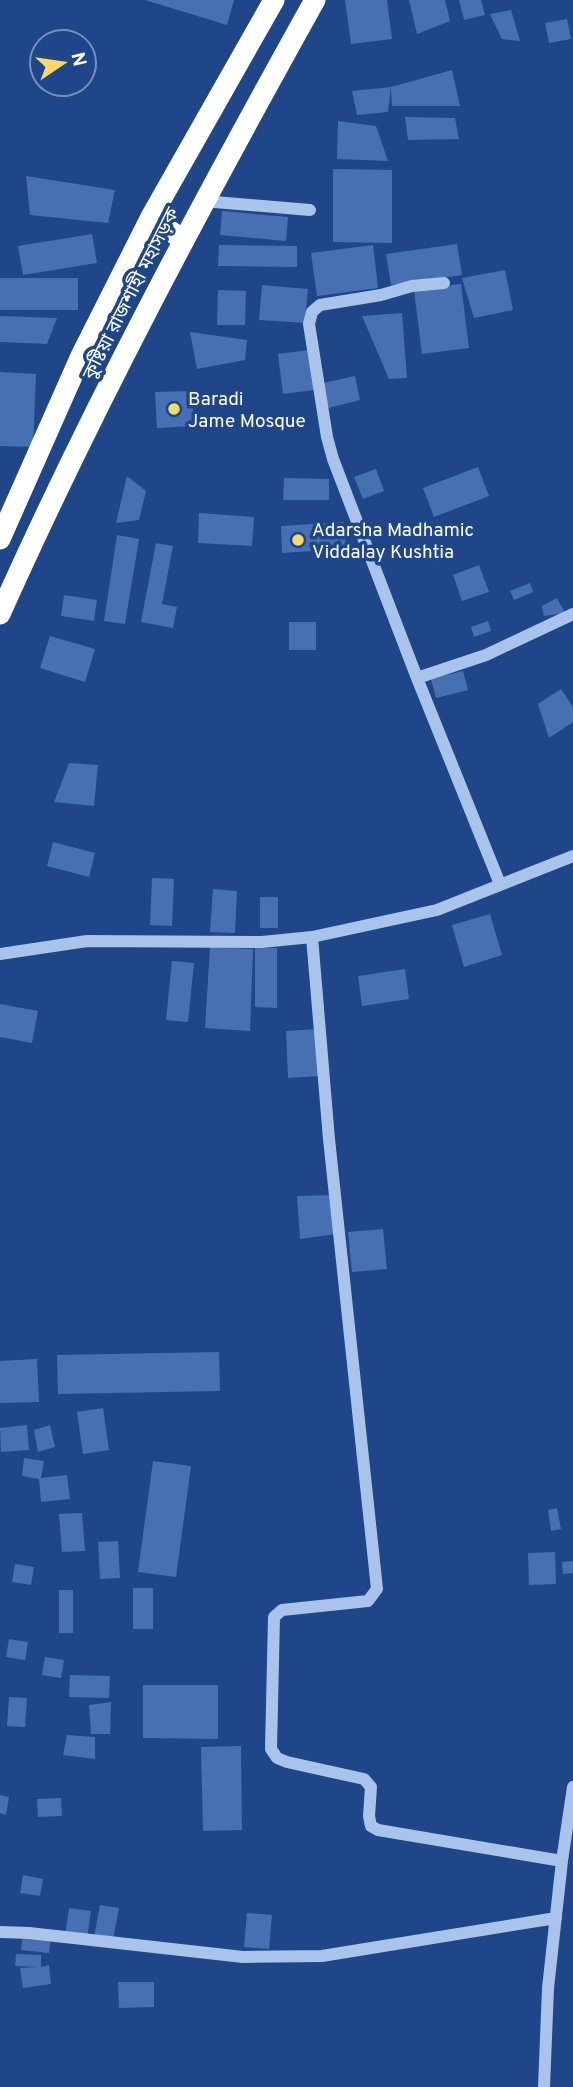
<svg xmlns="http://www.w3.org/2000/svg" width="573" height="2087" viewBox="0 0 573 2087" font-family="Overpass,'Noto Sans Bengali',sans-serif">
	<rect width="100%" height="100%" fill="#1e4689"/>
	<path fill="#4770b2" d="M145 0H234L227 25Z
		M345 0H387L392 39 351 44Z
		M409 0H445L450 21 417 34Z
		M459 0H481L485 15 464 20Z
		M511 10 520 41 502 39 490 14Z
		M567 19 571 39 549 43 545 23Z
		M452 70 460 106H392L391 87Z
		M391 87 388 112 357 115 352 91Z
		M405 117 455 118 459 139 408 140Z
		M338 121 376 126 388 161 337 159Z
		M333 169 392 170V243L333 242Z
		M26 176 115 190 108 223 30 215Z
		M222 211 288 217 286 241 220 235Z
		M92 234 97 263 23 275 18 246Z
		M457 244 462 275 391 285 386 254Z
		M219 245 297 246V267L218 266Z
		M373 245 378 288 317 296 311 253Z
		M505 270 513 310 474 318 462 278Z
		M0 278H78V310H0Z
		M461 284 469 348 422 354 414 290Z
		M262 285 308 289 305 323 259 320Z
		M218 290 246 291 245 325H217Z
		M402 313 407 378 389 379 362 316Z
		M0 316 57 318 47 344 0 342Z
		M190 332 247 340 245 360 197 369Z
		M309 350 314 390 283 394 278 354Z
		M0 372 36 374 33 447 0 446Z
		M355 376 360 400 328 408 323 383Z
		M192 391 194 426 157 428 155 392Z
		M478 467 489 496 434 517 423 488Z
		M376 469 384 491 363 499 354 477Z
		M127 476 146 491 139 520 116 523Z
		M284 478 329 479V500H283Z
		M199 513 254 517 252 546 198 543Z
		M344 522 346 549 282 553 281 526Z
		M117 535 139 539 125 624 104 621Z
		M156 543 173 546 162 604 177 607 173 628 141 622Z
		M479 565 489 592 462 601 453 575Z
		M530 583 533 592 514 600 510 591Z
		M64 595 97 600 94 621 61 616Z
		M557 598 565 613 544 616 542 606Z
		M488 621 491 631 474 637 471 627Z
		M289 622H316V650H289Z
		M50 636 95 649 85 682 40 668Z
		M463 671 468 690 436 698 431 679Z
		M561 689 573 707V722L549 738 538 704Z
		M69 763 98 765 94 806 54 802Z
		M53 842 95 853 89 877 47 866Z
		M152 878 174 879 172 926 150 925Z
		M213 889 237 891 235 933 210 932Z
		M260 897H278V928H260Z
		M490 914 502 955 464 967 452 925Z
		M210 947 253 949 250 1031 205 1028Z
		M255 948H277V1008L255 1007Z
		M172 961 194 963 188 1022 166 1020Z
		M405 969 409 999 362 1006 358 976Z
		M0 1004 38 1011 32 1043 0 1037Z
		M318 1029 320 1076 288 1078 286 1031Z
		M334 1195 336 1234 300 1239 297 1196Z
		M383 1229 387 1269 352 1272 348 1232Z
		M219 1352 220 1391 58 1394 57 1355Z
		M37 1359 39 1402 0 1403V1361Z
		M103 1408 109 1450 83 1454 77 1412Z
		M27 1425 29 1450 1 1452 0 1428Z
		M50 1425 55 1447 38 1452 34 1430Z
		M24 1458 44 1461 41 1478 67 1475 70 1499 41 1502 39 1479 22 1476Z
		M153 1461 191 1466 176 1577 138 1572Z
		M557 1508 561 1529 551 1531 548 1510Z
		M82 1513 85 1551 62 1552 59 1514Z
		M118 1541 120 1578 100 1579 98 1542Z
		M555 1552 556 1584 529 1585 528 1553Z
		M573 1561V1573L563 1574 562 1562Z
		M15 1564 34 1567 31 1585 12 1582Z
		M133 1588H153V1629H133Z
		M59 1590H73V1633H59Z
		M9 1639 28 1642 25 1660 6 1657Z
		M45 1657 64 1660 61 1678 42 1675Z
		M70 1675 110 1676 109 1698 69 1697Z
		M143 1685H218V1739L143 1738Z
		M9 1697 27 1698 25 1727 7 1726Z
		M111 1702 110 1734H91L89 1705Z
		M67 1735 95 1737V1759L63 1755Z
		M241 1746 242 1830 203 1831 201 1747Z
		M0 1795 9 1797 6 1815 0 1813Z
		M61 1798 62 1816 38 1817 37 1799Z
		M23 1875 43 1879 40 1896 20 1893Z
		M100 1905 119 1908 113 1940 94 1937Z
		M69 1908 91 1911 87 1938 65 1935Z
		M247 1913 272 1915 269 1949 244 1947Z
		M23 1935 51 1938 49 1953 21 1950Z
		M16 1954 41 1955V1967L49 1965 51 1984 23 1988 20 1968 37 1967 15 1966Z
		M118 1982H154V2007L119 2008Z"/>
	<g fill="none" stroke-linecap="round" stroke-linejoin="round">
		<path stroke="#a9c3eb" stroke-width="12" d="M203 201 310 210
			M444 283 412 286 381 295 320 305 312 312 309 324 327 437 333 459 417 678 500 884
			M417 678 486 655 573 614
			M312 937 329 1139 377 1589 368 1601 282 1610 274 1617 271 1749 277 1758 287 1762 364 1779 371 1787 369 1816 371 1826 378 1830 562 1861
			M0 954 87 941 262 942 312 937 437 910 573 856
			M0 1932 29 1933 243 1957 322 1956 556 1918
			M544 2087 548 1988 562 1861 573 1787"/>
		<path stroke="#fff" stroke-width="21" d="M151 217 183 240
			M0 539 81 356 151 217 274 0
			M0 614C94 404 203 201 315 0"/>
	</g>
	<g fill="#fad969" stroke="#1e4689" stroke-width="2.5">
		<circle cx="174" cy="409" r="7"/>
		<circle cx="298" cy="540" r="7"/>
	</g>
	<g text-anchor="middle" stroke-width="7" stroke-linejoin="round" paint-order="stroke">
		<g font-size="19" fill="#fff" stroke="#1e4689">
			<text transform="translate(130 293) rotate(-63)" y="7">কুষ্টিয়া রাজশাহী মহাসড়ক</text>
		</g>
		<g font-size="19" fill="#fff" stroke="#1e4689" text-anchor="start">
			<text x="188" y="405">Baradi<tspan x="188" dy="22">Jame Mosque</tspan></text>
			<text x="312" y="536">Adarsha Madhamic<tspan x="312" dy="22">Viddalay Kushtia</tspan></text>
		</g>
	</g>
	<g transform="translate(63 63) rotate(77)"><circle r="33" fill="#1e4689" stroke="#7890b8" stroke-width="2"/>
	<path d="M0-5L12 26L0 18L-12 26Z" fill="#fad969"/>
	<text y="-10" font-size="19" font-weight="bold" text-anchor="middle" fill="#ffffff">N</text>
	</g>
</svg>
